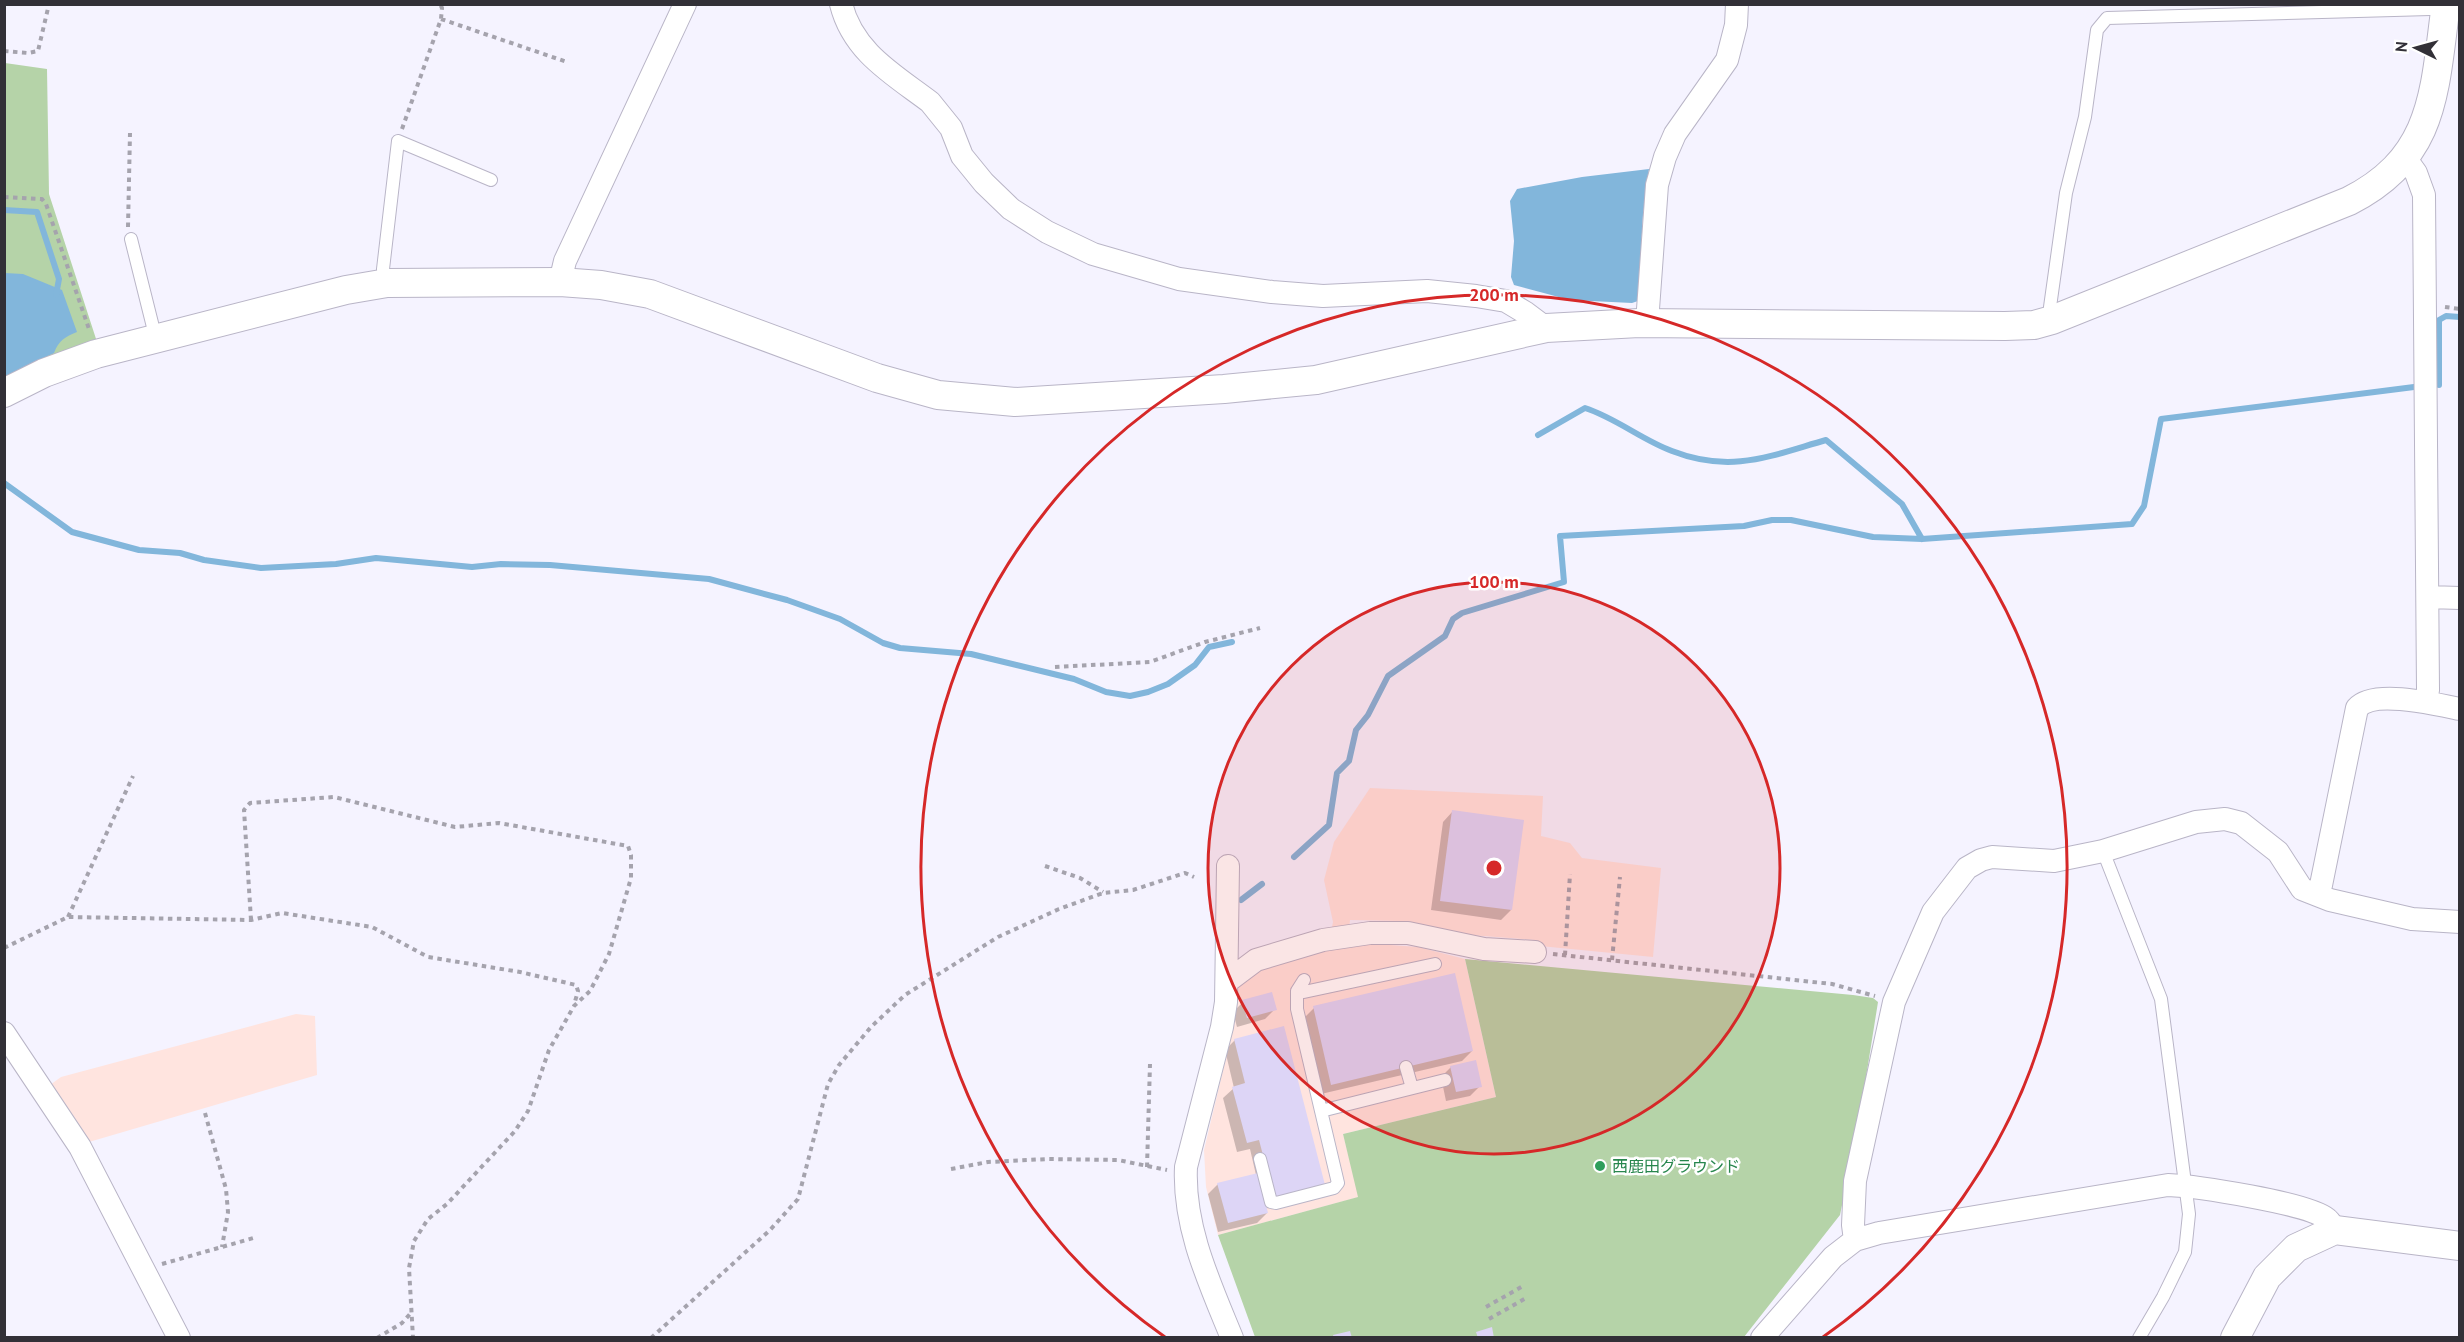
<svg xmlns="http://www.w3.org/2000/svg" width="2464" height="1342" viewBox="0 0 2464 1342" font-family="'PT Sans','Noto Sans JP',sans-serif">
	<rect width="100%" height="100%" fill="#f5f3ff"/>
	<path fill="#ffe4df" d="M1370 788 1543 796 1541 836 1570 843 1582 858 1661 868 1653 957 1540 946 1535 940 1470 935 1398 921 1350 920 1348 942 1418 947 1465 959 1496 1097 1343 1134 1359 1197 1218 1235 1206 1187 1204 1150 1230 1041 1241 973 1328 948 1333 922 1324 880 1334 842Z
		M296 1014 315 1016 317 1075 89 1142 50 1085 61 1077Z"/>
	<path fill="#b5d3a8" d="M5 63 47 69 49 194 98 345 5 380Z
		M1465 959 1853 995 1873 998 1878 1002 1859 1121 1840 1215 1744 1337H1255L1218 1235 1358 1197 1343 1134 1496 1097Z"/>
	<path fill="#82b6db" d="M1649 169 1643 215 1638 301 1632 303 1570 300 1514 285 1511 277 1514 241 1510 201 1517 189 1582 177Z
		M5 273 23 274 62 290 77 332C65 337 59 340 54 353L5 376Z"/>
	<path fill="#0003" d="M1453 811 1511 910 1501 920 1431 910 1443 822Z
		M1243 1002 1275 1009 1265 1019 1237 1027 1233 1012Z
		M1314 1008 1472 1051 1462 1061 1321 1094 1304 1018Z
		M1235 1040 1313 1194 1265 1206 1267 1213 1257 1223 1218 1232 1208 1194 1218 1184 1256 1175 1250 1149 1237 1152 1223 1098 1234 1088 1225 1050Z
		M1451 1067 1480 1086 1470 1096 1446 1101 1441 1077Z"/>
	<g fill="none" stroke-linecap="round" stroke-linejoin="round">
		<path stroke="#82b6db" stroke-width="6" d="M4 210 37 212 59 279 56 295
			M2439 385V320L2446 316 2460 317
			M1538 435 1585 408C1616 418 1642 440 1672 451 1731 474 1770 456 1826 440L1902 504 1922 539
			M4 483 72 532 139 550 180 553 204 560 261 568 336 564 376 558 472 567 501 564 550 565 709 579 787 600 840 619 883 643 900 648 971 654 1074 679 1106 692 1130 696 1148 692 1168 684 1195 665 1209 647 1232 642
			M1294 857 1329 825 1337 773 1349 761 1356 730 1368 715 1388 676 1445 636 1453 619 1462 613 1564 582 1560 536 1744 526 1772 520H1791L1873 537 1922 539 2132 524 2144 506 2161 419 2414 387
			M1241 900 1262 884"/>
	</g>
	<path fill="#ddd5f6" d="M1452 810 1524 820 1512 910 1440 901Z
		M1455 973 1473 1051 1331 1085 1313 1006Z
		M1272 992 1277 1010 1247 1018 1242 1000Z
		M1284 1026 1325 1185 1274 1197 1259 1140 1247 1143 1232 1087 1245 1083 1234 1039Z
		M1476 1060 1482 1087 1456 1092 1450 1066Z
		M1258 1173 1268 1213 1228 1223 1217 1183Z
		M1492 1327 1494 1338H1478L1476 1332Z
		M1350 1331 1352 1338H1334L1333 1335Z"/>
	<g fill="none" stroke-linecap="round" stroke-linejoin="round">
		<defs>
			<path id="service" d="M131 239 156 339
				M384 284 383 269 398 141 491 180
				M2052 320 2050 307 2066 193 2085 117 2097 30 2107 18 2430 9 2446 6
				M2103 851 2161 999 2189 1214 2185 1252 2163 1297 2139 1338
				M1297 991 1304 992 1435 964
				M1406 1067 1412 1088
				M1321 1111 1445 1080
				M1260 1159 1271 1202 1276 1203 1334 1188 1338 1183 1297 1009V991L1304 980"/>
			<path id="minor" d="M841 4C853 52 893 74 930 102L951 128 962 156 984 183 1011 209 1047 232 1093 254 1179 279 1272 292 1323 296 1427 291 1476 296 1506 301 1526 313 1546 328
				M2406 159 2416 173 2424 195 2428 690 2426 702
				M560 282 565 261 685 4
				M1647 323 1657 185 1665 157 1675 134 1727 60 1736 25 1737 4
				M2428 597 2460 598
				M1228 866 1226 1002 1222 1027 1186 1167C1183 1227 1210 1284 1232 1338
				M2319 895 2357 708C2373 689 2436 704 2460 709
				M1228 981 1256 960 1323 940 1370 933H1408L1484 949 1535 952
				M4 1033 80 1147 179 1338
				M1855 1240 1853 1225 1855 1181 1894 1002 1933 912 1967 868 1981 860 1992 857 2054 861 2103 851 2196 822 2225 819 2241 823 2278 852 2302 889 2330 900 2412 919 2460 922
				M1762 1338 1833 1257 1855 1240 1879 1233 2168 1185C2195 1186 2308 1203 2327 1219 2330 1221 2333 1227 2335 1230"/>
			<path id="tertiary" d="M4 393 44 373 96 354 346 290 387 283 560 282 601 285 650 294 877 378 938 395 1015 402 1224 389 1316 380 1546 328 1639 323 2005 326 2034 325 2052 320 2349 201C2436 157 2434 91 2446 4
				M2235 1338 2267 1277 2296 1248 2335 1230 2460 1246"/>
		</defs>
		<use href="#service" stroke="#b9b5c7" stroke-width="14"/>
		<use href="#minor" stroke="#b9b5c7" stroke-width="24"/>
		<use href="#tertiary" stroke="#b9b5c7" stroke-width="30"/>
		<path stroke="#a5a3ad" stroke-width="4" stroke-dasharray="4.5 4.5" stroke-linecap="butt" d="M441 19 567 62
			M4 51 28 53 38 51 49 4
			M402 129 441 19 442 8 440 4
			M4 197 42 199 46 204 90 332
			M128 227 130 133
			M2445 307 2460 309
			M1055 667 1150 662 1205 642 1260 628
			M1045 866 1080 878 1103 892
			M68 917 133 776
			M251 920 244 810 250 803 334 797 455 827 499 823 628 846 631 855V878L609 954 590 991 574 1006 549 1050 528 1111 515 1131 447 1204 428 1219 414 1241 409 1268 413 1338
			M4 948 68 917 251 920 282 913 372 927 428 957 520 972 576 985 578 991 574 1005
			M1553 954 1832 984 1875 996
			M1565 955 1570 874
			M1612 960 1620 877
			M205 1113 226 1189 228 1212 222 1247
			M1147 1167 1150 1064
			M951 1169 988 1162 1048 1159 1118 1160 1167 1170
			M162 1264 257 1237
			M1486 1307 1523 1286
			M1489 1319 1528 1297
			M377 1338 402 1323 410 1314
			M651 1338 770 1230 798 1199 828 1084 839 1065 871 1027 905 995 998 937 1059 909 1103 893 1133 890 1185 873 1194 877"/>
		<use href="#service" stroke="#fff" stroke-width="12"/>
		<use href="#minor" stroke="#fff" stroke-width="22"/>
		<use href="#tertiary" stroke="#fff" stroke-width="28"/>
	</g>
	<circle cx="1494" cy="868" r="286" fill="#d62828" fill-opacity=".12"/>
	<g fill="none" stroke="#d62828" stroke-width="3">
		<circle cx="1494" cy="868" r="286"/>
		<path d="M1165 1337A573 573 0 1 1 1823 1337"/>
	</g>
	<circle fill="#2e9e5b" stroke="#fff" stroke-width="2" cx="1600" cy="1166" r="6"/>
	<g text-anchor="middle" stroke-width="5" stroke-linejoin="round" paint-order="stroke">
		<g font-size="16" fill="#27864d" stroke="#fff" text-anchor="start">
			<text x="1612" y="1172">西鹿田グラウンド</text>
		</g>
	</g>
	<circle cx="1494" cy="868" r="9" fill="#d62828" stroke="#fff" stroke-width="3"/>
	<g font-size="18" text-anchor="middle" font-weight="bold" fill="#d62828" stroke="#fff" stroke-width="5" stroke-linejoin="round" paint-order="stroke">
		<text x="1494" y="301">200 m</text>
		<text x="1494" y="588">100 m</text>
	</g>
	<rect width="2464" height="1342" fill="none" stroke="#323037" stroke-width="12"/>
	<g transform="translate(2416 48) rotate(275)" stroke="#ffffff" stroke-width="4.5" paint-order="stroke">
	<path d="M0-4.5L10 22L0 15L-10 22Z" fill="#323037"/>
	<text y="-9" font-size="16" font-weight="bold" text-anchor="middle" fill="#323037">N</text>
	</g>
</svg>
